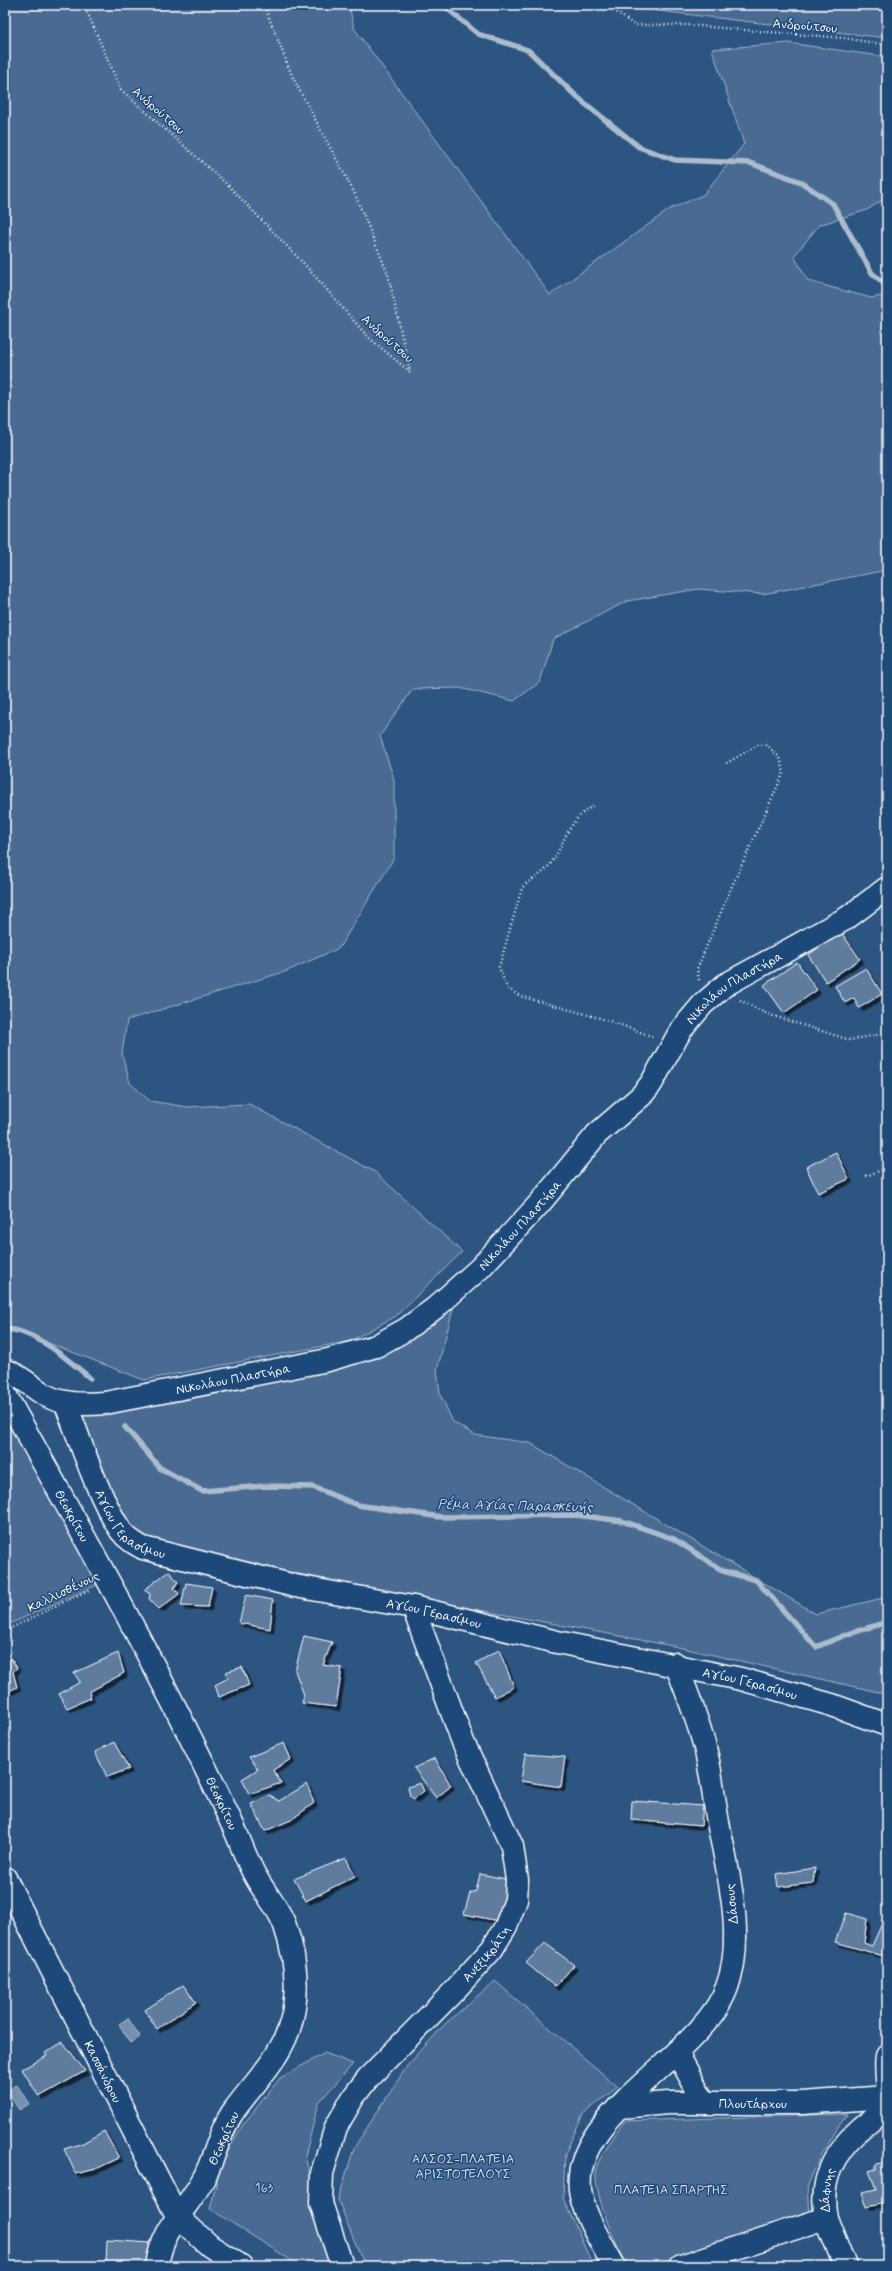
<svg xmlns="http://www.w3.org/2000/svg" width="892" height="2271" viewBox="0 0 892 2271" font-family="Mynerve,sans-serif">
	<defs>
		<filter id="shadow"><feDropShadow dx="3.5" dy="3.5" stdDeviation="0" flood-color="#0009"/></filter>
	</defs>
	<rect width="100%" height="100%" fill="#2c5582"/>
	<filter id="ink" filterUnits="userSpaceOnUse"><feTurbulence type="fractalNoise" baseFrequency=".025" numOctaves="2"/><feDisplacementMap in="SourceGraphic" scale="8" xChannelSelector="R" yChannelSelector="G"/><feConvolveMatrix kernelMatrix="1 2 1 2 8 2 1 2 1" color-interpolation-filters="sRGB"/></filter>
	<g filter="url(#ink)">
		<path fill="#486b92" stroke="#a4b5c8" d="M5 5H349L354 28 550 295 670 209 703 195 744 144 712 49 788 43 887 57V197L867 210 819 225 794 256 808 281 871 298 887 295V570L763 594 698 589 627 601 553 639 540 682 514 701 460 688 413 689 380 736 394 779V858L339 948 287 971 127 1020 122 1054 130 1083 150 1101 187 1107 249 1104 375 1172 462 1252 396 1316 350 1341 144 1380 5 1326Z
			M630 5H887V38L633 8Z
			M454 1305 437 1370 440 1394 453 1422 475 1435 530 1443 816 1614 887 1597V1694L673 1646 420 1599 184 1550C168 1546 144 1543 131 1532 114 1519 88 1438 79 1414L368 1356Z
			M5 1394 108 1580 5 1626Z
			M495 1981 618 2087 583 2114 565 2154 563 2198 593 2266H367L360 2255 338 2200 354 2148 407 2066 445 2024Z
			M325 2053 353 2064 319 2102 305 2156 334 2266H300L210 2209 221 2164 242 2126 280 2078Z
			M847 2114 821 2154 808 2185 810 2217 663 2266H629C616 2249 592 2189 596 2168 598 2159 619 2130 624 2121Z"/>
		<path fill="#748fad" stroke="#acbcce" d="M128 2018 140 2037 130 2043 119 2024Z
			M17 2085 29 2104 19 2110 7 2091Z"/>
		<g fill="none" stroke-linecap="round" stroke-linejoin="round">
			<path stroke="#acbcce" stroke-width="5.5" d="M443 5 478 34 528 50 577 97 639 147 675 160 750 163 801 182 833 204 872 273 887 286
				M5 1329C35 1330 67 1359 90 1378
				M125 1427 160 1468 202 1491 265 1486 313 1487 357 1505 441 1517 576 1515 622 1521 674 1539 723 1571 756 1580 816 1647 848 1634 887 1622"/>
		</g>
		<path fill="#5e7c9f" stroke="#fff" filter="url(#shadow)" d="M841 932 860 959 826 982 808 955Z
			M797 962 817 990 784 1013 764 985Z
			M866 968 882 994 859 1008 854 998 845 1003 835 986Z
			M836 1152 849 1179 818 1193 806 1167Z
			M169 1571 178 1582 174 1588 179 1594 159 1609 149 1599 150 1594 144 1590Z
			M186 1583 212 1587 208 1607 181 1606Z
			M246 1595 273 1600 270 1629 239 1623Z
			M304 1636 332 1642 323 1665 342 1668 336 1707 302 1703 304 1695 295 1671Z
			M499 1650 514 1687 495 1697 476 1663Z
			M6 1651 17 1668 13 1672 17 1687 5 1693Z
			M118 1653 124 1673 89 1692 91 1698 67 1708 59 1694 80 1682 74 1673Z
			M242 1667 249 1685 219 1697 215 1685 228 1678 226 1672Z
			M114 1742 129 1769 107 1777 95 1752Z
			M284 1743 291 1759 273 1770 281 1783 249 1794 242 1779 258 1769 249 1757Z
			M525 1754 565 1757 561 1787 521 1781Z
			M435 1758 451 1786 436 1798 414 1768Z
			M420 1783 424 1791 414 1799 410 1796 408 1787Z
			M307 1784 314 1803 291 1820 265 1831 251 1804 270 1795 279 1801Z
			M632 1801 703 1806 701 1826 631 1820Z
			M346 1858 355 1876 306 1901 294 1879Z
			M815 1868 813 1883 778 1887 776 1874Z
			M480 1874 511 1880 503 1922 464 1914 470 1893 476 1891Z
			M846 1913 867 1919 864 1943 872 1946 883 1921 887 1923V1957L835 1942Z
			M545 1943 574 1965 555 1987 526 1963Z
			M183 1985 196 2002 157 2029 145 2010Z
			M63 2042 85 2071 39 2097 22 2069 47 2056 45 2053Z
			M104 2131 119 2158 96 2169 76 2174 64 2149 83 2143Z
			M887 2162V2203L867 2207 862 2192 876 2189 869 2171 876 2169V2164Z
			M107 2240 150 2243 149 2266H106Z"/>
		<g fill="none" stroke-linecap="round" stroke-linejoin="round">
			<defs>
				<g id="minor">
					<path id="s1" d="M5 1394C85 1538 166 1681 235 1830 242 1846 248 1864 257 1879 266 1895 279 1908 285 1926 295 1955 299 1988 292 2018 284 2055 257 2079 235 2109 220 2129 216 2154 205 2176 188 2209 162 2227 157 2266"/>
					<path id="s2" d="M65 1402C81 1442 97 1495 121 1531 127 1539 134 1543 143 1548L295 1586 413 1607 557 1642 741 1679 832 1705 887 1725"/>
					<path id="s3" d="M5 1878 177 2216 210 2246 241 2266"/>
					<path d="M677 2053 704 2102"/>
					<path id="s4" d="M619 2107 668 2103H802L887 2097"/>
					<path d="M826 2218 845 2266"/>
					<path id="s5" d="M342 2266 321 2203 322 2173 336 2127 354 2096 368 2078 453 1992 492 1949 506 1926 516 1900 517 1880 512 1846 463 1742 413 1607"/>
					<path d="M614 2266C602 2244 587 2221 581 2196 564 2115 702 2058 727 1987 746 1936 727 1869 717 1817 713 1793 711 1768 704 1744 697 1717 686 1691 676 1664"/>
					<path id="s6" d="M681 2266 826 2218C819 2181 833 2153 860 2129 869 2121 880 2113 885 2102 891 2089 884 2071 887 2056"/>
				</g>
				<g id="tertiary">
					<path id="s7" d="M5 1370C19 1375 27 1383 39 1391 57 1405 83 1405 105 1403L328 1360 376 1346 405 1330 435 1308 480 1268 540 1203 597 1134 641 1096 651 1084 681 1030 703 1004 725 985 847 918 887 888"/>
				</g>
			</defs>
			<use href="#minor" stroke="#fff" stroke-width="25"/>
			<use href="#tertiary" stroke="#fff" stroke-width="25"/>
			<path stroke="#fff" stroke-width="2.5" stroke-dasharray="1 3" stroke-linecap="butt" d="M84 5 121 90 228 185 306 266 368 337 410 372 388 274 354 192 293 78 264 5
				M607 5 634 25H688L756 31 844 38 887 45
				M593 806C564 822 565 849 546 869 539 877 529 880 522 888L499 967 507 988 520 996 610 1021 654 1037
				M699 980 697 969 732 886 784 772 780 758 767 745H758L725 764
				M740 1000 767 1014 850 1040 887 1033
				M866 1176 887 1168
				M5 1631 91 1589"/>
			<use href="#minor" stroke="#1f4a7a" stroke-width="22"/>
			<use href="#tertiary" stroke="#1f4a7a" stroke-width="22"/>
		</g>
	</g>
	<g text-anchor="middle" stroke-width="3" stroke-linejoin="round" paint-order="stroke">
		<g font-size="13" fill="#fff" stroke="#1f4a7a">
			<text transform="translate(805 25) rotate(5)" y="5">Ανδρούτσου</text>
			<text transform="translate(159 110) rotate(41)" y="5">Ανδρούτσου</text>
			<text transform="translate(388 338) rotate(42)" y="5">Ανδρούτσου</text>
			<text dy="5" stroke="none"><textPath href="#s7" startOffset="899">Νικολάου Πλαστήρα</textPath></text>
			<text dy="5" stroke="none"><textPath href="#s7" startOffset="575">Νικολάου Πλαστήρα</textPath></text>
			<text dy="5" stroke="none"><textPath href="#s7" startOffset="239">Νικολάου Πλαστήρα</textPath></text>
			<text dy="5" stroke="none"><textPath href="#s1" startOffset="139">Θεοκρίτου</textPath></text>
			<text dy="5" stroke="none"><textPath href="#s2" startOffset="143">Αγίου Γερασίμου</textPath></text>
			<text transform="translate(63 1591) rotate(-26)" y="5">Καλλισθένους</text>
			<text dy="5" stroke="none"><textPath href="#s2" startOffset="467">Αγίου Γερασίμου</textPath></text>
			<text dy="5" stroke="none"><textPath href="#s2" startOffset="791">Αγίου Γερασίμου</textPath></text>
			<text dy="5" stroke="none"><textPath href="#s1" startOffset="463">Θεοκρίτου</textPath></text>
			<text transform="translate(731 1904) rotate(-96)" y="5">Δάσους</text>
			<text dy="5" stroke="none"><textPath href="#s5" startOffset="375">Ανεξικράτη</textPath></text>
			<text dy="5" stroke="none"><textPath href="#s3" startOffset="217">Κασσάνδρου</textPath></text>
			<text dy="5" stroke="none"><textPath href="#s4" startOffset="134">Πλουτάρχου</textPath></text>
			<text transform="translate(223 2138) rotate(-66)" y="5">Θεοκρίτου</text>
			<text dy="5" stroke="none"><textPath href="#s6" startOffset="181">Δάφνης</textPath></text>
		</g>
		<g font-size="13" fill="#dae1e9" stroke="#1f4a7a">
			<text x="463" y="2163">ΑΛΣΟΣ-ΠΛΑΤΕΙΑ<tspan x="463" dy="15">ΑΡΙΣΤΟΤΕΛΟΥΣ</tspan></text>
			<text x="264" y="2192">163</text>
			<text x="671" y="2194">ΠΛΑΤΕΙΑ ΣΠΑΡΤΗΣ</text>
		</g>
		<g font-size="14" font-style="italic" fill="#d5dde6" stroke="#1f4a7a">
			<text transform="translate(515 1505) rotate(1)" y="5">Ρέμα Αγίας Παρασκευής</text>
		</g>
	</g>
	<rect width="892" height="2271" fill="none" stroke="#1f4a7a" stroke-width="20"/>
	<rect x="10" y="10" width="872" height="2251" fill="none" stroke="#fff" stroke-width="1.5" filter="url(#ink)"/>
</svg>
